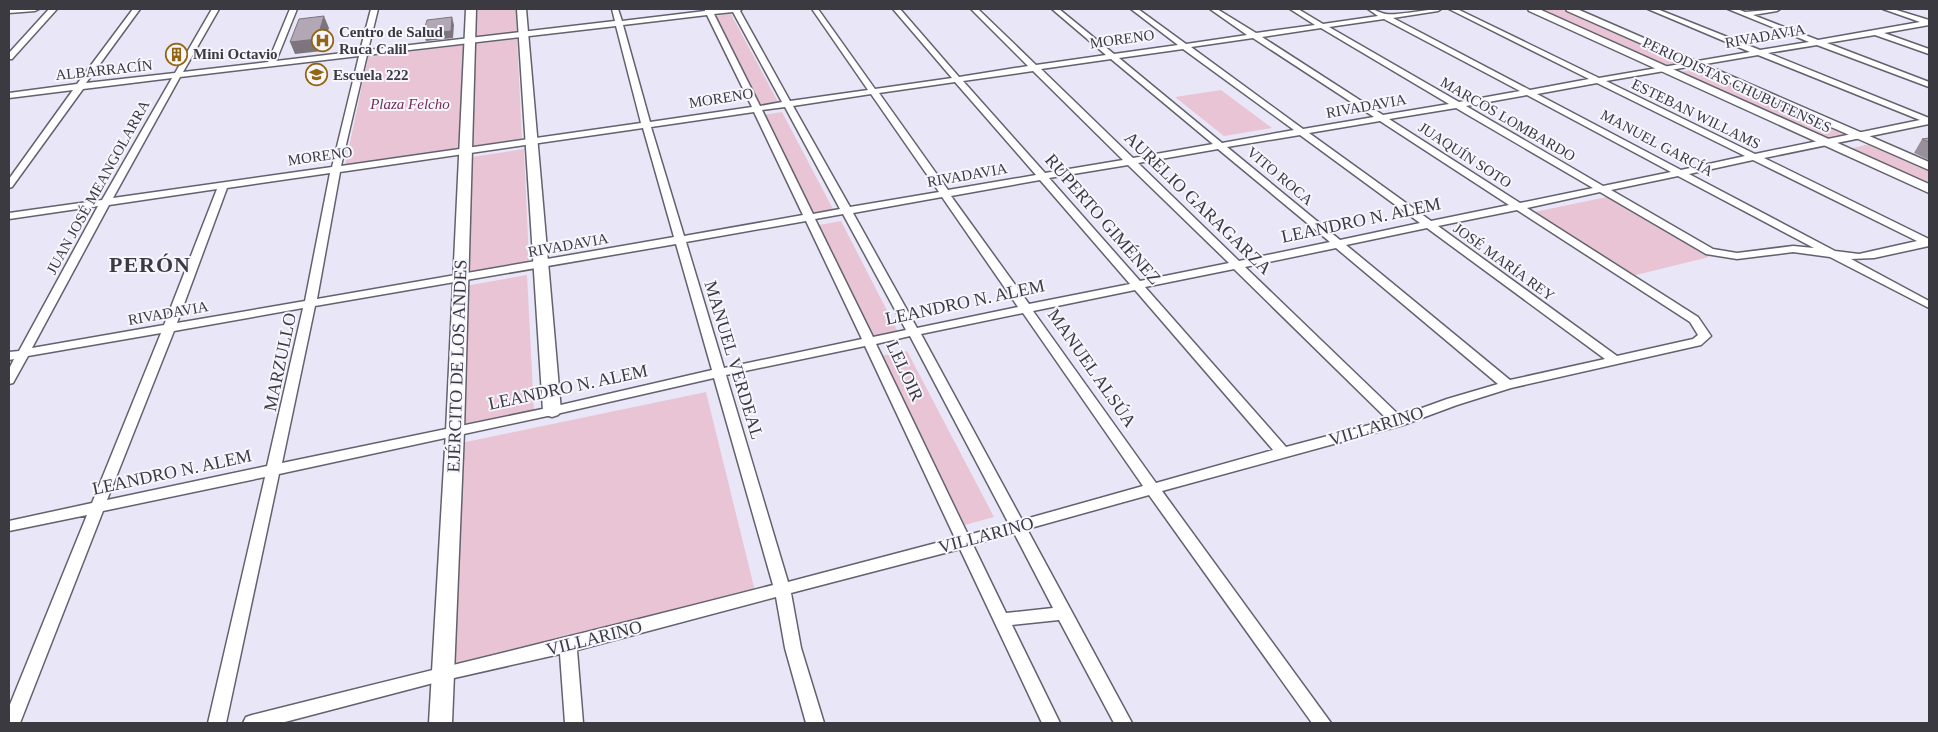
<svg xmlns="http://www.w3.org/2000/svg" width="1938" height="732" viewBox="0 0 1938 732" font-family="Georgia,serif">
	<rect width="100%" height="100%" fill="#e9e7f7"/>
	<path fill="#e8c4d4" d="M477 9H516L517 34 476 39Z
		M1538 9H1563L1687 63 1667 66Z
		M731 14 778 102 759 105 715 16Z
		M517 39 522 139 471 146 475 44Z
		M464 45 460 149 345 166 368 57Z
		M1699 69 1856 138 1835 142 1679 72Z
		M1221 90 1272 128 1224 136 1175 97Z
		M782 112 834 211 813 215 763 115Z
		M1870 144 1929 170V185L1849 149Z
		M524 149 529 262 469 272 472 157Z
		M1607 197 1709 257 1632 276 1534 212Z
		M841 221 898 332 873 337 819 225Z
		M527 275 534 412 461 427 465 286Z
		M907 351 994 517 965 525 881 356Z
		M706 392 755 591 454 669 461 443Z"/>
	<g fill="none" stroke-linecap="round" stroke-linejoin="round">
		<defs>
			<path id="minor" d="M9 9H39L35 11 9 13Z
				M49 9H57L12 59H9V53Z
				M133 9H140L86 83 175 73 212 9H219L183 72 268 62 290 9H297L276 61 360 51 371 9H378L368 50 615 21 612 9H618L622 21 705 11V9H742L740 11 790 101 868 90 812 9H818L875 89 952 78 893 9H900L959 77 1028 66 971 9H978L1036 65 1106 55 1052 9H1059L1114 54 1178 45 1131 9H1138L1186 44 1247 35 1210 9H1217L1256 33 1315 25 1290 9H1298L1323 24 1378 16 1368 9C1376 9 1379 13 1386 14 1394 16 1428 9 1441 9L1438 11 1393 18 1530 90 1589 79 1449 9H1457L1599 78 1750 52 1648 9H1657L1760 50 1809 42 1728 9H1737L1745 12 1780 9 1777 11 1753 15 1818 40 1920 22 1883 9H1893L1929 20V25L1884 33 1929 49V54L1875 35 1827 43 1929 82V87L1817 45 1768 53 1929 118V124L1764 158 1929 239V246L1874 258 1851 259 1929 301V308L1830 257 1793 252 1737 259 1706 254 1600 192 1527 208 1698 317 1711 336 1701 345 1511 388 1457 405 1403 425 1162 491 1331 723H1312L1149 495 1027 529 1132 723H1114L1059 620 1012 625 1060 723H1042L960 549 791 593 801 648 824 723H806L785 648 776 597 577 650 583 723H565L560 654 441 681 281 723H243L246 717 252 715C425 671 600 630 773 585L714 378 552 415 279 474 226 723H208L265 477 103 511 20 723H9V707L87 515 9 531V521L92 503 161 333 28 356 13 383 9 384V369L14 359 9 360V352L19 351 98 206 9 219V213L102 200 172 78 83 89 12 187 9 188V179L73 90 9 98V93L77 84ZM733 12 782 102 760 106 714 14ZM707 15 752 107 650 122 623 25ZM1384 19 1520 91 1459 102 1329 27ZM616 26 641 123 341 166 367 55ZM1321 28 1449 104 1383 115 1262 37ZM1253 38 1374 117 1303 129 1191 47ZM1183 49 1294 130 1222 143 1119 58ZM1758 55 1920 120 1755 154 1606 81ZM359 56 332 167 113 198 180 77ZM1111 59 1213 144 1133 158 1041 69ZM1033 71 1123 160 1045 173 963 81ZM955 82 1036 175 948 190 879 93ZM1597 83 1745 156 1681 170 1537 94ZM871 94 939 192 850 207 793 106ZM1527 95 1671 172 1603 186 1466 106ZM785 107 840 209 813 214 762 110ZM1456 108 1593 188 1520 203 1389 119ZM754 112 803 215 684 236 651 127ZM1380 121 1509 205 1431 221 1309 133ZM643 128 674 237 317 299 340 172ZM1300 135 1420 223 1340 240 1227 147ZM1218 149 1330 242 1239 261 1138 163ZM1753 160 1917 241 1859 254 1835 251 1689 174ZM1128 165 1229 263 1140 281 1049 178ZM330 173 305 301 177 323 227 188ZM1678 176 1814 248 1793 246 1737 253 1713 249 1611 190ZM1040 180 1130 284 1029 304 951 196ZM217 189 164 325 32 348 109 205ZM942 197 1018 307 917 328 853 213ZM1517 210 1690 322 1698 335 1693 339 1617 356 1438 226ZM843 214 906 330 873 337 815 219ZM806 221 862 339 724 368 686 242ZM1427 228 1605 359 1510 380 1346 245ZM676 244 712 370 552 407 282 463 315 306ZM1336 248 1498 384 1447 399 1400 416 1245 267ZM1234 269 1388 420 1286 447 1145 287ZM1135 290 1273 450 1156 483 1033 311ZM303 308 267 466 107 500 174 331ZM1023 313 1143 486 1022 520 921 334ZM910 336 1009 524 968 535 876 344ZM865 346 955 538 788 582 726 375ZM1014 533 1053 608 1006 613 973 545Z"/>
			<path id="tertiary" d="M466 9H476L464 431 452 723H429L446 431Z
				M517 9H526L561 411 558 415 552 417 546 415 543 411Z
				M1528 9H1539L1929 184V193L1529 11Z
				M1566 9H1577L1929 162V170L1567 11Z"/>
		</defs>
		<use href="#minor" stroke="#62616e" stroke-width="3"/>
		<use href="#tertiary" stroke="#62616e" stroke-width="3"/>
		<use href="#minor" fill="#fff" fill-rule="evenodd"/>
		<use href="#tertiary" fill="#fff" fill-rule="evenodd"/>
	</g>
	<path fill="#99909b" d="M1929 138V160L1914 153 1922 139Z"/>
	<path fill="#7d757e" d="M324 16 329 28 322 51 295 54 290 42Z
		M452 17 454 25 453 38 426 41 423 34Z"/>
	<path fill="#b2a7b4" stroke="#7d757e" d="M324 16 317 39 290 42 299 19Z
		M452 17 451 31 423 34 427 20Z
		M1929 138V142L1922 139Z"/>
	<defs>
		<symbol id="hospital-ring" viewBox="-11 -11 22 22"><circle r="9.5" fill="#f7f6ff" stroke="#936511" stroke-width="1.5"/><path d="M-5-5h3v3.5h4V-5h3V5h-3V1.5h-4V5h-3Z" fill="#936511"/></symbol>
		<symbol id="building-ring" viewBox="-11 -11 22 22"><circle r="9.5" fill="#f7f6ff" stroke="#936511" stroke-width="1.5"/><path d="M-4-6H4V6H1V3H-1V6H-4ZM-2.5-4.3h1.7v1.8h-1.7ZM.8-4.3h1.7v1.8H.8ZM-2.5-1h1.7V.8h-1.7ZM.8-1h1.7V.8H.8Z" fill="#936511"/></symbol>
		<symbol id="school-ring" viewBox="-11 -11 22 22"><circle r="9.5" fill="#f7f6ff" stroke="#936511" stroke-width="1.5"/><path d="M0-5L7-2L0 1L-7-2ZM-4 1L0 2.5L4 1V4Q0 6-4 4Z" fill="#936511"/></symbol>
	</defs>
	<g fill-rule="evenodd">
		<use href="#hospital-ring" x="310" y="28" width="25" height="25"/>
		<use href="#building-ring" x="164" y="42" width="25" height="25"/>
		<use href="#school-ring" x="304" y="62" width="25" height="25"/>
	</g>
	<g text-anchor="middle" stroke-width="4" stroke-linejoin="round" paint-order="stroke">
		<g font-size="15" font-weight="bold" fill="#3a3a40" stroke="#f7f6ff" text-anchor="start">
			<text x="339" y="37">Centro de Salud<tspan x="339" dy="17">Ruca Calil</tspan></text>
			<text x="193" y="59">Mini Octavio</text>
			<text x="333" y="80">Escuela 222</text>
		</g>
		<g font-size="15" fill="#3a3a40" stroke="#f7f6ff">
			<text transform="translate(1765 36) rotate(-10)" y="5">RIVADAVIA</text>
			<text transform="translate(1122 39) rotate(-8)" y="5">MORENO</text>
			<text transform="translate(104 70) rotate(-6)" y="5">ALBARRACÍN</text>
			<text transform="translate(1737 85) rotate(25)" y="5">PERIODISTAS CHUBUTENSES</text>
			<text transform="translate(721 98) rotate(-9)" y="5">MORENO</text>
			<text transform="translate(1366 106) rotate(-10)" y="5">RIVADAVIA</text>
			<text transform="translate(1696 114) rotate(26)" y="5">ESTEBAN WILLAMS</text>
			<text transform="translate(1508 119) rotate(30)" y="5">MARCOS LOMBARDO</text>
			<text transform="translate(1657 143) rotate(28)" y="5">MANUEL GARCÍA</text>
			<text transform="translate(1465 155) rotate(33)" y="5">JUAQUÍN SOTO</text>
			<text transform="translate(320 156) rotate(-8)" y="5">MORENO</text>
			<text transform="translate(967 175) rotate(-10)" y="5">RIVADAVIA</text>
			<text transform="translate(1280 176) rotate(40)" y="5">VITO ROCA</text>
			<text transform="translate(98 187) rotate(-61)" y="5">JUAN JOSÉ MEANGOLARRA</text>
			<text transform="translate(568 245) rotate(-10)" y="5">RIVADAVIA</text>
			<text transform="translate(1504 262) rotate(36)" y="5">JOSÉ MARÍA REY</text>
			<text transform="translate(168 313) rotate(-10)" y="5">RIVADAVIA</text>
		</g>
		<g font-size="15" font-style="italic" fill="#722e52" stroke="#f7f6ff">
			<text x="410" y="109">Plaza Felcho</text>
		</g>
		<g font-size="18" fill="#3a3a40" stroke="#f7f6ff">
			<text transform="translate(1198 203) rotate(44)" y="6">AURELIO GARAGARZA</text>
			<text transform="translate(1103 219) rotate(49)" y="6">RUPERTO GIMÉNEZ</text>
			<text transform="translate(1361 220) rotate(-12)" y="6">LEANDRO N. ALEM</text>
			<text transform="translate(965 302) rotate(-12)" y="6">LEANDRO N. ALEM</text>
			<text transform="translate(734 360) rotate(73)" y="6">MANUEL VERDEAL</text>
			<text transform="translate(280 362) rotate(-78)" y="6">MARZULLO</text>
			<text transform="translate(457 366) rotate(-88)" y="6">EJÉRCITO DE LOS ANDES</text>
			<text transform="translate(1092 368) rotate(55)" y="6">MANUEL ALSÚA</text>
			<text transform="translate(905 371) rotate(65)" y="6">LELOIR</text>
			<text transform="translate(568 387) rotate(-12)" y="6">LEANDRO N. ALEM</text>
			<text transform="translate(1376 426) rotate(-17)" y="6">VILLARINO</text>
			<text transform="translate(172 472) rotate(-12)" y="6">LEANDRO N. ALEM</text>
			<text transform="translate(986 535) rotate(-15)" y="6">VILLARINO</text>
			<text transform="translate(594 638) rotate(-14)" y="6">VILLARINO</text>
		</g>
		<g font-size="22" font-weight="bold" letter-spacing="1" fill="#3a3a40" stroke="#f7f6ff">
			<text x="150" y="272">PERÓN</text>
		</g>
	</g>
	<rect width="1938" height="732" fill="none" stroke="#3a3a40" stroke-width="20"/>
</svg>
